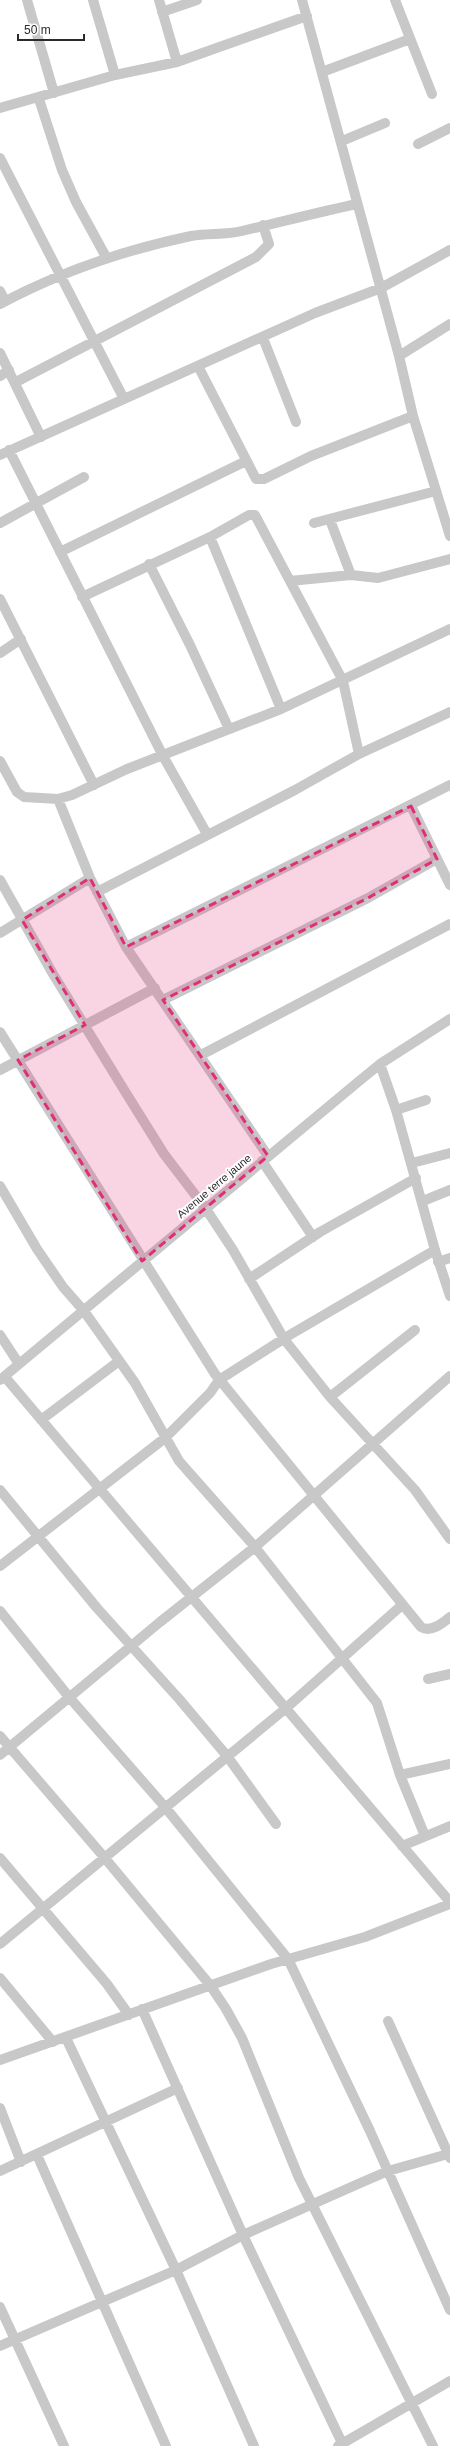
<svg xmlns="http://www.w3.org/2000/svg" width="450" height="2446" viewBox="0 0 450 2446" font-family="Helvetica,sans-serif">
	<rect width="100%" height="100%" fill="#fff"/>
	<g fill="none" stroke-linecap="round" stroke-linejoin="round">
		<path stroke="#c8c8c8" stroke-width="10" d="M27 0 54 93
			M93 0 115 75
			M159 0 177 62
			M302 0 399 356 413 416 450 536
			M395 0 432 94
			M162 12 197 0
			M322 72 410 39
			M39 99 62 170 76 202 106 257
			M0 108 115 75 177 62 307 16
			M342 141 385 123
			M418 144 450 128
			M0 158 124 399
			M0 291 5 301
			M0 304C60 272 124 250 191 236 208 233 226 235 242 231 281 222 319 212 357 204
			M263 338 296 422
			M0 353 41 437
			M399 356 450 324
			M198 366 256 479H264L311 456 413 416
			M0 376 9 370
			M16 382 256 257 269 244 263 225
			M9 450 163 756 207 834
			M0 455 315 313 381 288 450 250
			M0 523 84 477
			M314 523 436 491
			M210 537 281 709
			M60 552 246 461
			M149 564 190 645 229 729
			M351 575 378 578 450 559
			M290 581 351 575 330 520
			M82 597 210 537 249 515H255L343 681 359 754
			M0 599 94 785
			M0 653 21 639
			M0 761 17 792 24 797 58 799 90 878 126 947 268 1156
			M58 799 72 795 127 769 281 709 450 629
			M411 806 450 885
			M0 880 53 974 126 1093 164 1154 206 1209 233 1250 284 1339 330 1397 415 1490 450 1539
			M97 892 295 790 359 754 450 712
			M0 933 90 878
			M126 947 450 785
			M163 1000 368 898 437 859
			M0 1032 215 1374 421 1627C431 1633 443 1623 450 1617
			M201 1055 450 924
			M380 1064 396 1110 435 1250 450 1296
			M0 1070 155 988
			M396 1110 426 1100
			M262 1161 313 1237
			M412 1163 450 1153
			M0 1186 37 1249 63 1287 84 1311 135 1383 179 1461 255 1547 377 1703 400 1775 425 1836
			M423 1201 450 1190
			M438 1262 450 1258
			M249 1279 320 1232 416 1178
			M0 1335 19 1364
			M5 1377 450 1902
			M0 1380 358 1082 380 1064 450 1019
			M330 1397 415 1330
			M41 1420 119 1361
			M0 1490 97 1608 180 1700 227 1756 276 1824
			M0 1566 165 1438 210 1393 219 1380 288 1336 435 1250
			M0 1611 69 1697 165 1807 288 1959 370 2131 450 2310
			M428 1679 450 1674
			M0 1736 104 1857 210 1985 226 2009 242 2038 299 2178 433 2446
			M0 1755 160 1622 255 1547 450 1376
			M400 1775 450 1764
			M402 1846 450 1826
			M0 1858 107 1984 129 2015
			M0 1944 285 1709 402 1605
			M0 1978 53 2042
			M142 2009 243 2235 342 2443
			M388 2021 450 2158
			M66 2038 176 2270 254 2446
			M0 2060 271 1964 365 1937 450 1904
			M0 2108 21 2162
			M37 2155 166 2446
			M0 2171 178 2088
			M0 2307 64 2446
			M0 2346 176 2270 243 2235 358 2184 388 2171 448 2154
			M338 2446 450 2381"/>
	</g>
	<path fill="#e12f77" fill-opacity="0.2" stroke="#e12f77" stroke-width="3" stroke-dasharray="8 5" stroke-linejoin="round" d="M411 806 437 859 368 898 163 1000 268 1156 142 1261 18 1060 85 1025 22 920 90 878 126 947Z"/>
	<g text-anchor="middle" stroke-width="4" stroke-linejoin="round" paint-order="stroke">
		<g font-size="11" fill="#2b2b2b" stroke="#fff">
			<text transform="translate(214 1186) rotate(-40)" y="4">Avenue terre jaune</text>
		</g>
	</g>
	<path d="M18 34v6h66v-6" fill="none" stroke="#2b2b2b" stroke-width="2"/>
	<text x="24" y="34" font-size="12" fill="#2b2b2b" stroke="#ffffff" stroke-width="3" paint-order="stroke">50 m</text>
</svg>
